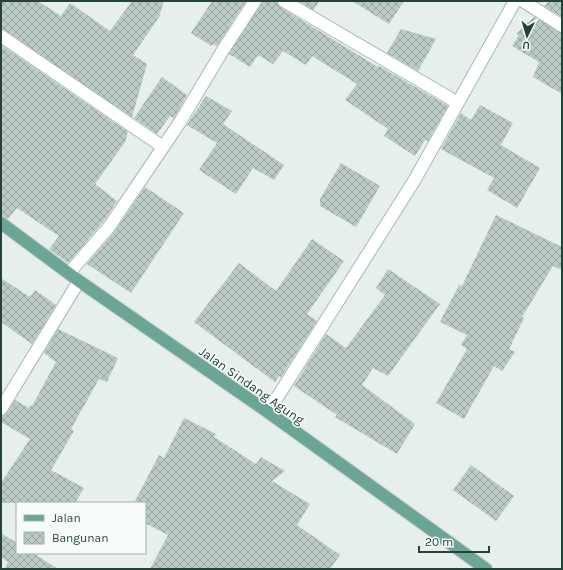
<svg xmlns="http://www.w3.org/2000/svg" width="563" height="570" viewBox="0 0 563 570" font-family="Karla,sans-serif">
	<defs>
		<pattern id="building-cross-hatch" width="8" height="8" patternUnits="userSpaceOnUse"><rect width="8" height="8" fill="#bbcac4"/><path d="M0 0l8 8M0 8l8-8" fill="none" stroke="#98a6a0"/></pattern>
	</defs>
	<rect width="100%" height="100%" fill="#e6efeb"/>
	<path fill="url(#building-cross-hatch)" d="M1 1H38L61 16 70 3 110 31 132 1H164L159 17 133 55 147 64 132 117 1 29Z
		M212 1H246L217 46 213 44 211 46 191 33Z
		M262 1H277L280 7 378 67 379 66 448 106 428 141 425 140 415 156 384 136 388 129 345 100 357 84 312 56 306 65 283 51 273 64 258 55 250 67 229 54Z
		M299 1H320L313 10Z
		M352 1H404L389 24Z
		M549 1H562V17L544 6Z
		M534 17 562 33V94L533 77 539 62 512 46 519 35 516 34Z
		M401 29 436 39 418 71 387 53Z
		M1 45 128 132 125 142 95 184 117 201 103 222 68 263 49 249 59 236 17 208 8 219 1 216Z
		M162 77 187 95 174 118 170 116 157 134 134 118Z
		M206 96 232 111 223 124 284 165 274 180 253 168 236 194 199 170 217 143 187 125Z
		M480 105 513 123 501 145 540 168 517 208 487 190 494 178 441 149 461 113 471 120Z
		M341 163 380 186 356 227 320 206V199Z
		M145 187 184 213 131 293 87 264 115 231Z
		M496 215 562 247V270L553 266 522 317 524 318 509 349 515 352 502 371 494 366 464 419 436 403 467 349 461 345 467 335 440 322 459 285 462 286Z
		M312 239 344 261 307 314 317 321 281 377 279 376 275 382 194 322 239 263 276 291Z
		M388 269 440 304 388 376 373 368 362 385 415 424 397 454 335 417 337 415 294 386 326 334 346 348 385 295 376 288Z
		M1 278 30 297 35 290 56 305 32 344 1 322Z
		M58 329 118 358 107 382 99 379 71 429 74 431 51 470 84 488 75 503H1V483L30 439 1 422V416L7 413 15 400 29 408 30 405 32 406 56 362 44 353Z
		M184 418 216 434 214 437 256 464 261 457 285 471 272 481 310 504 297 525 340 555 330 569H150L168 535 145 523V503H134L159 455 164 458Z
		M471 465 514 496 496 521 453 490Z
		M1 533 17 543V553H33L58 569H5L8 562 1 557Z"/>
	<g fill="none" stroke-linecap="round" stroke-linejoin="round">
		<defs>
			<path id="minor" d="M284 1 458 103
				M523 1 562 26
				M1 36 163 147
				M69 273 109 227 180 122 223 50 255 1
				M1 409 79 281
				M268 412 414 181 515 1"/>
			<path id="primary" d="M1 223 79 281 268 412 486 569"/>
		</defs>
		<use href="#minor" stroke="#a8b8b2" stroke-width="14"/>
		<use href="#primary" stroke="#c2cac8" stroke-width="14"/>
		<use href="#minor" stroke="#fff" stroke-width="12"/>
		<use href="#primary" stroke="#6aa596" stroke-width="12"/>
	</g>
	<g text-anchor="middle" stroke-width="3" stroke-linejoin="round" paint-order="stroke">
		<g font-size="13" fill="#24423a" stroke="#f7fbf9">
			<text transform="translate(252 385) rotate(35)" y="5">Jalan Sindang Agung</text>
		</g>
	</g>
	<rect width="563" height="570" fill="none" stroke="#24423a" stroke-width="4"/>
	<rect x="16" y="502" width="130" height="52" fill="#f7fbf9" stroke="#a3b1ad"/>
	<rect x="24" y="515" width="20" height="6" fill="#6aa596" stroke="#a3b1ad"/>
	<text x="52" y="522" font-size="12" fill="#24423a">Jalan</text>
	<rect x="24" y="532" width="20" height="12" fill="url(#building-cross-hatch)" stroke="#a3b1ad"/>
	<text x="52" y="542" font-size="12" fill="#24423a">Bangunan</text>
	<g transform="translate(527 36) rotate(185)" stroke="#f7fbf9" stroke-width="3" paint-order="stroke">
	<path d="M0-3L7 15L0 10L-7 15Z" fill="#24423a"/>
	<text y="-6" font-size="11" font-weight="bold" text-anchor="middle" fill="#24423a">U</text>
	</g>
	<path d="M419 546v6h70v-6" fill="none" stroke="#24423a" stroke-width="2"/>
	<text x="425" y="546" font-size="12" fill="#24423a" stroke="#f7fbf9" stroke-width="3" paint-order="stroke">20 m</text>
</svg>
